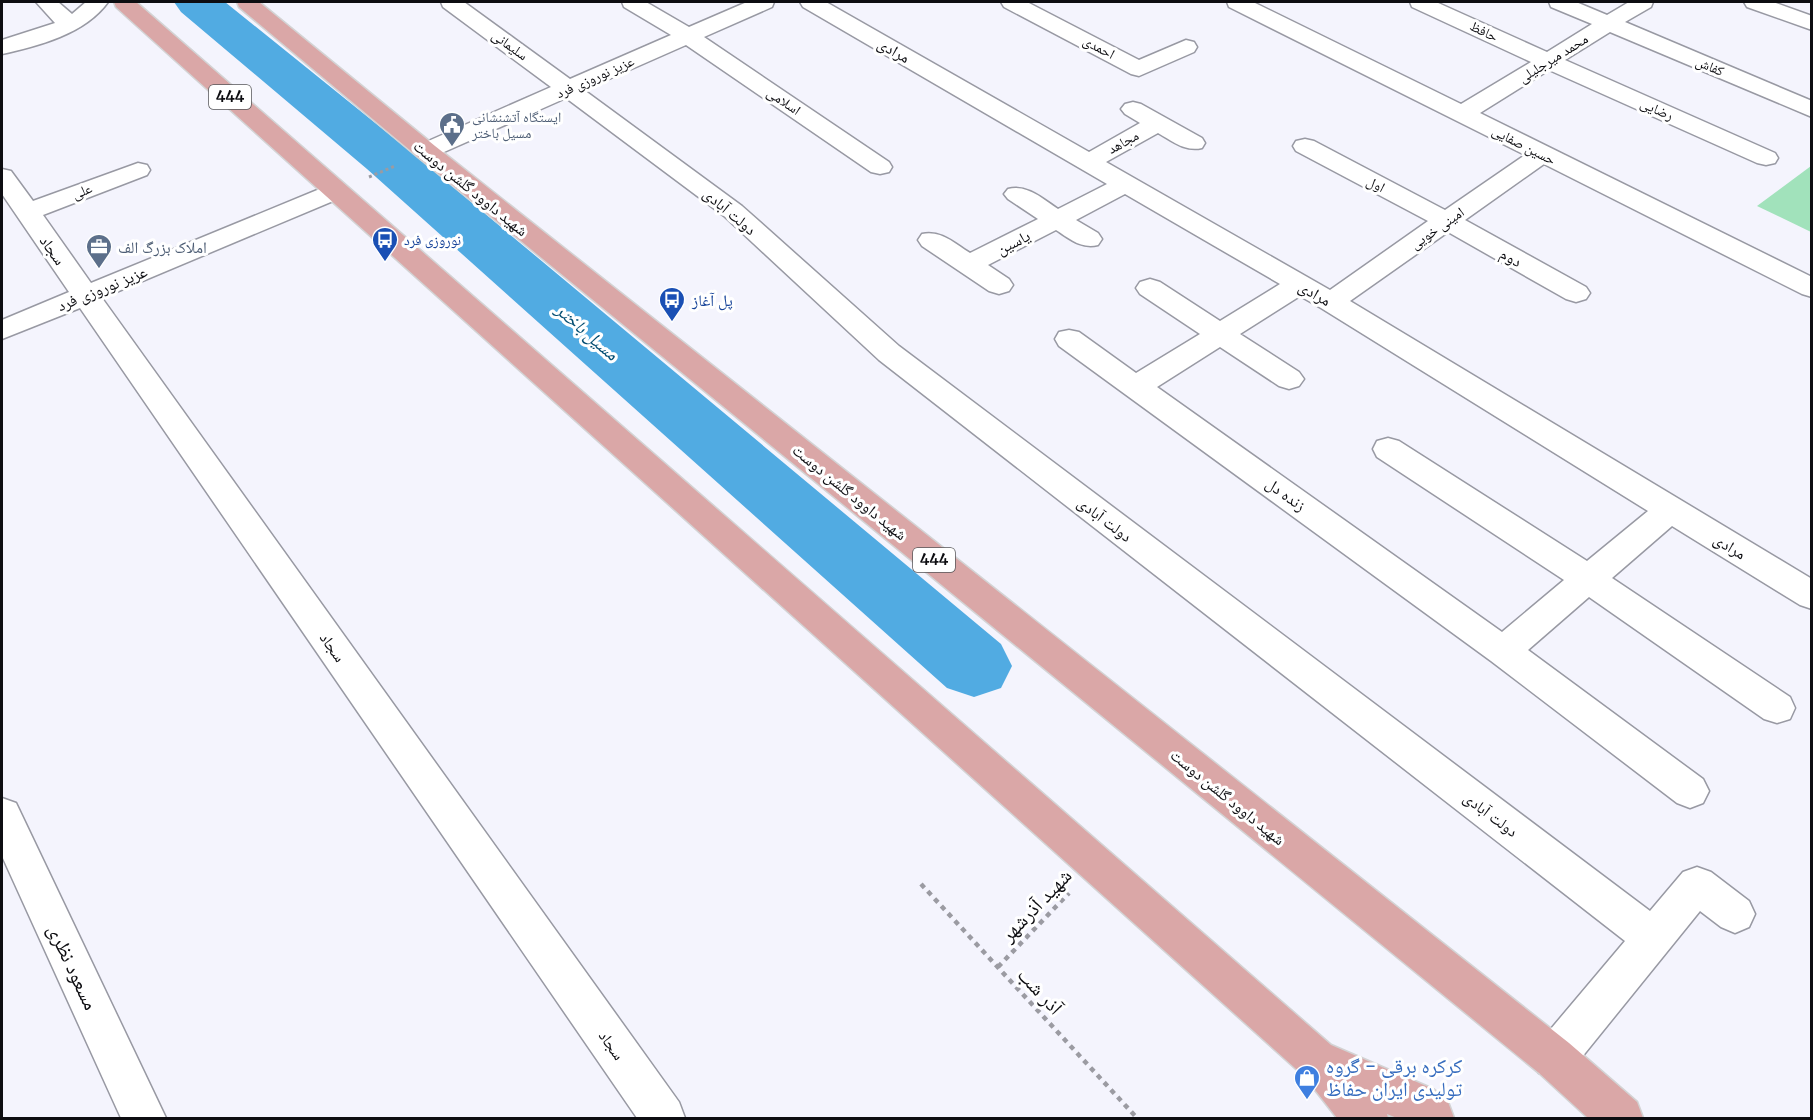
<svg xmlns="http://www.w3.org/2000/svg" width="1813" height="1120" viewBox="0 0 1813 1120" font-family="Merriweather,'Noto Naskh Arabic',serif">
	<rect width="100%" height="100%" fill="#f4f4fd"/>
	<path fill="#a1e2bb" d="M1811 166V232L1757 206Z"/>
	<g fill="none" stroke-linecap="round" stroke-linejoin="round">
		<path fill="#51abe2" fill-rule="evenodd" d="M174 2H225L405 147 1001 644 1012 666 1001 688 974 697 947 688 367 169 181 12Z"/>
		<defs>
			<path id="minor" d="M36 2H58L72 14 86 2H108C85 34 38 46 2 54V40L55 23Z
				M441 2H464L570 79 671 35 624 7 622 2H646L689 27 747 2H774L772 7 704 37 889 162 892 167 889 172 880 174 871 172 686 45 584 90 742 206 899 346 1650 911 1683 872 1697 867 1711 872 1749 901 1755 914 1749 927 1735 933 1721 927 1700 911 1569 1073 1554 1080 1539 1073 1532 1058 1539 1043 1625 941 879 360 724 216 566 98 435 156 426 158 417 156 414 151 417 146 551 87 443 7Z
				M800 2H826L1089 152 1140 123 1125 114 1121 109 1125 104 1133 102 1141 104 1202 138 1205 143 1202 148C1185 152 1172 141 1158 133L1106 162 1330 290 1428 221 1296 151 1293 146 1296 141 1305 139 1314 141 1445 210 1525 155 1229 7 1227 2H1253L1461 104 1531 62 1412 7 1410 2H1436L1547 52 1592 24 1551 7 1549 2H1576L1607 15 1629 2H1653L1651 7 1625 22 1812 101V117L1610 32 1565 60 1775 153 1778 158 1775 163 1766 165 1757 163 1549 70 1480 113 1812 277V297L1802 294 1544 164 1465 220 1586 287 1590 293 1586 299 1576 302 1566 299 1448 232 1350 301 1812 579V609L1800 605 1672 526 1612 578 1790 697 1795 708 1790 719 1777 723 1764 719 1589 597 1528 650 1703 779 1709 791 1703 803 1690 808 1677 803 1491 661 1059 346 1055 339 1059 332 1069 330 1079 332 1136 373 1200 334 1140 294 1136 288 1140 282 1150 279 1160 282 1220 321 1280 284 1125 194 1076 220 1098 233 1102 239 1098 245C1081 249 1070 239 1056 230L988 265 1009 279 1013 285 1009 291 999 294 989 291 922 246 918 240 922 234C941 230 954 243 970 253L1038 219 1008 199 1004 194 1008 189C1027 184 1043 199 1058 209L1107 184 803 7ZM1300 296 1321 308 1648 511 1587 561 1399 441 1388 438 1377 441 1373 449 1377 457 1564 580 1502 632 1157 387 1220 347 1279 386 1289 389 1299 386 1304 379 1299 372 1240 334Z
				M1001 2H1027L1139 60 1186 40 1194 42 1197 47 1194 52 1139 76 1131 74 1004 7Z
				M1744 2H1773L1812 16V30L1747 7Z
				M138 163 147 165 150 170 147 175 43 215 91 283 327 186 336 183 345 186 349 191 345 196 102 298 679 1102 685 1118H637L80 308 2 339V320L69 292 2 194V169L11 171 33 201Z
				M2 798 16 803 166 1118H121L2 856Z"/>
			<path id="major" d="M114 2H136L1331 1045 1433 1089 1448 1102 1454 1118H1397L1387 1114 1388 1118H1337L1305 1077 116 7Z
				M237 2H259L435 146 1569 1043 1637 1102 1643 1118H1588L1539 1073 417 156 239 7Z"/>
		</defs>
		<use href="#minor" stroke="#9899a3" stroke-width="3"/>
		<use href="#major" stroke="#d3d3d4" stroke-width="3"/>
		<path stroke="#9b9ba2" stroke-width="3" stroke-dasharray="3 3" stroke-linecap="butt" d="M369 177 395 166"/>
		<path stroke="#9b9ba2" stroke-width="4.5" stroke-dasharray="5 5" stroke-linecap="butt" d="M921 884 1137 1118
			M998 967 1069 893"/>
		<use href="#minor" fill="#fff" fill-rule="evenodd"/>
		<use href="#major" fill="#daa7a7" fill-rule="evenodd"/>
	</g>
	<defs>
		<symbol id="civic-pin" viewBox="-11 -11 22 30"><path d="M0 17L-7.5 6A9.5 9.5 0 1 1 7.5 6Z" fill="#5c6f8a" stroke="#fff"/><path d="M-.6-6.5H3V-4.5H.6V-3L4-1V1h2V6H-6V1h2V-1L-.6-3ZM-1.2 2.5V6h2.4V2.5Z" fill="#fff"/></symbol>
		<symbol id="bus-pin" viewBox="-11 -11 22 30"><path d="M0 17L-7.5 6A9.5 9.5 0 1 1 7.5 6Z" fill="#1a4fb4" stroke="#fff"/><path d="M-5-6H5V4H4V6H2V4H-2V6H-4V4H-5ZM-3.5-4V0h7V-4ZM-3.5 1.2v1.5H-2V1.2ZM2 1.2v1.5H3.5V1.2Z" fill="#fff"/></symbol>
		<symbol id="office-pin" viewBox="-11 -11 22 30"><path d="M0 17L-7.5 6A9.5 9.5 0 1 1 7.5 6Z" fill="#5c6f8a" stroke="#fff"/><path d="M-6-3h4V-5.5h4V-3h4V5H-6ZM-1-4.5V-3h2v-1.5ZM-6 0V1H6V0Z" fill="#fff"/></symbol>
		<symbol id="shop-pin" viewBox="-11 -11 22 30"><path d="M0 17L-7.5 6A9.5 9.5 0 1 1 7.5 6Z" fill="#3f7fe0" stroke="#fff"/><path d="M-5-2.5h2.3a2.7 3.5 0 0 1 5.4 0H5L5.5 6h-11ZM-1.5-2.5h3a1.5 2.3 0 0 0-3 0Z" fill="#fff"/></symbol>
	</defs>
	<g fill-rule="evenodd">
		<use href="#civic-pin" x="437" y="110" width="30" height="40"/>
		<use href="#bus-pin" x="370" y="225" width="30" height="40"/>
		<use href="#office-pin" x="84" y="232" width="30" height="40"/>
		<use href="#bus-pin" x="657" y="285" width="30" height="40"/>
		<use href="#shop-pin" x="1292" y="1063" width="30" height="40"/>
	</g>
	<g text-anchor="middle" stroke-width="6" stroke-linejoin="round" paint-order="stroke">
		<g font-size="14" fill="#0d0d11" stroke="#fff">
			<text transform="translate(1484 31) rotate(25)" y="5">حافظ</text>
			<text transform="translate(510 45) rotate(36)" y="5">سلیمانی</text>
			<text transform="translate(1099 47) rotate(28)" y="5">احمدی</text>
			<text transform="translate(1553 58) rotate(-32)" y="5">محمد میرجلیلی</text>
			<text transform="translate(1710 66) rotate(23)" y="5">کفاش</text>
			<text transform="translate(595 77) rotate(-24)" y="5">عزیز نوروزی فرد</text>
			<text transform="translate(784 101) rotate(34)" y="5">اسلامی</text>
			<text transform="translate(1657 109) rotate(24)" y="5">رضایی</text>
			<text transform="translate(1123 142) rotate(-29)" y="5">مجاهد</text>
			<text transform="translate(1524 145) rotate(27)" y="5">حسین صفایی</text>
			<text transform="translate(1376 184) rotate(28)" y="5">اول</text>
			<text transform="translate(82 191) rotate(-21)" y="5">علی</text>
			<text transform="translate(1437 228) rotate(-35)" y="5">امینی خویی</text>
		</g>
		<g font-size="14" fill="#4e5e75" stroke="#fff" text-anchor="start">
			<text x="472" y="122">ایستگاه آتشنشانی<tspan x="472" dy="16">مسیل باختر</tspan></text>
		</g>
		<g font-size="14" fill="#164399" stroke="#fff" text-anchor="start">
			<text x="404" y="245">نوروزی فرد</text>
		</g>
		<g fill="#fff" stroke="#565658" stroke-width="1.5">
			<rect x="209" y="85" width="42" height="24" rx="4.5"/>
			<rect x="913" y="548" width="42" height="24" rx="4.5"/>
		</g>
		<g font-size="15" font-weight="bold" fill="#0d0d11">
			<text x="230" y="102">444</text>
			<text x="934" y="565">444</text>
		</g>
		<g font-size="16" fill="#0d0d11" stroke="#fff">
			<text transform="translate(894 50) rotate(30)" y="6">مرادی</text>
			<text transform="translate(471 188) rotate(39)" y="6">شهید داوود گلشن دوست</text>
			<text transform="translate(730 211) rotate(40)" y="6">دولت آبادی</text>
			<text transform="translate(1013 242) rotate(-27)" y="6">یاسین</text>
			<text transform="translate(53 250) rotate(55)" y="6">سجاد</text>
			<text transform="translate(1511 257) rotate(29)" y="6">دوم</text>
			<text transform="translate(102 288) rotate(-22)" y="6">عزیز نوروزی فرد</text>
			<text transform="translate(1315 293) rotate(30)" y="6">مرادی</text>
			<text transform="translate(850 492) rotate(39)" y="6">شهید داوود گلشن دوست</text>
			<text transform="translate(1286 494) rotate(36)" y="6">زنده دل</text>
			<text transform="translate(1105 519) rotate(37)" y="6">دولت آبادی</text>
			<text transform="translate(1730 546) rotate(31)" y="6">مرادی</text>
			<text transform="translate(333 647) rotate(55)" y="6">سجاد</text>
			<text transform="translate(1228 797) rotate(39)" y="6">شهید داوود گلشن دوست</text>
			<text transform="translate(1491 814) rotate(37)" y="6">دولت آبادی</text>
			<text transform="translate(612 1045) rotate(55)" y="6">سجاد</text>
		</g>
		<g font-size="16" fill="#4e5e75" stroke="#fff" text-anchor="start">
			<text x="118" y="253">املاک بزرگ الف</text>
		</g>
		<g font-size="16" fill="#164399" stroke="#fff" text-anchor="start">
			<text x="692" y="306">پل آغاز</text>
		</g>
		<g font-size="18" font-style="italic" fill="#044e73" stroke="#fff">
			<text transform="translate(587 332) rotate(41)" y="6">مسیل باختر</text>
		</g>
		<g font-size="20" fill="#0d0d11" stroke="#fff">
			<text transform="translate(1036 905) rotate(-46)" y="7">شهید آذرشهر</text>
			<text transform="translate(73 967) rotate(65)" y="7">مسعود نظری</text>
			<text transform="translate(1040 991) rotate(47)" y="7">آذر شب</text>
		</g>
		<g font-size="20" fill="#366cbe" stroke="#fff" text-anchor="start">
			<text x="1326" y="1073">کرکره برقی - گروه<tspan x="1326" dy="23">تولیدی ایران حفاظ</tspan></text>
		</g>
	</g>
	<rect width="1813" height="1120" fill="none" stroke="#0d0d11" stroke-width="6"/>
</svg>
